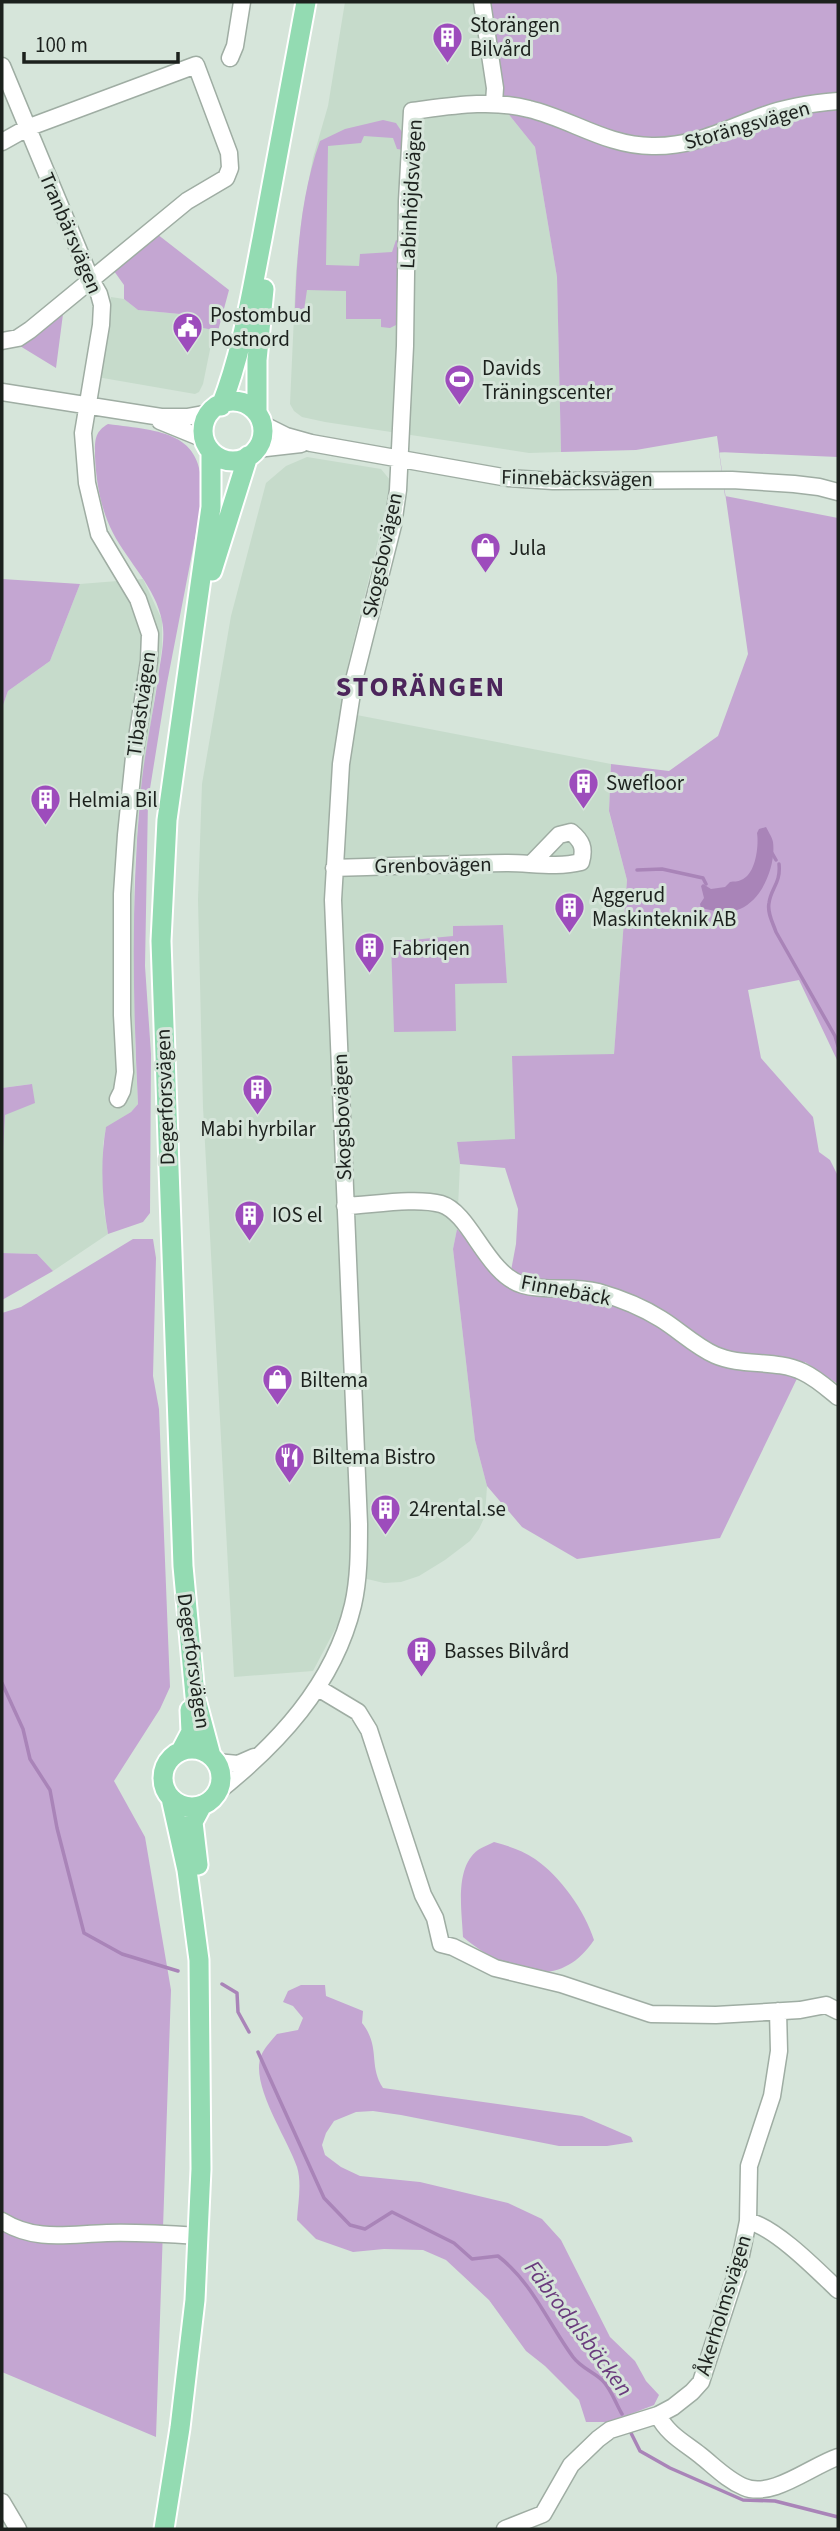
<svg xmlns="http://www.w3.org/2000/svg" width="840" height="2531" viewBox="0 0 840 2531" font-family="'Source Sans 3',sans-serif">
	<rect width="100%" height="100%" fill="#d6e5da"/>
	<path fill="#c6dbcb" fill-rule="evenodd" d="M345 2H487L502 106 535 147 557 277 561 452 529 453 325 422 302 417 294 411 290 404 296 272 302 216 313 158 328 106Z
		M111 297 124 299 138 310 180 314 193 326 214 330 203 384 199 392 195 394 97 377Z
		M307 457 381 469 390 480V492L348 664 341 712 611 764 609 812 627 880 614 1055 513 1056 515 1140 457 1142 460 1164 457 1229 453 1249 475 1440 487 1486 485 1516 479 1529 470 1541 445 1560 419 1576 401 1582 384 1583 350 1575 341 1618 313 1671 234 1677 203 1107 198 900 202 784 231 616 266 483 286 466ZM503 925 507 983 455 984 453 926Z
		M143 579 162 620V647L140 797 134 872 135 1046 138 1104 131 1112 106 1128 103 1144 104 1211 108 1234 53 1271 37 1254 2 1253V1169L5 1115 31 1084 2 1088V708L8 691 50 661 80 584Z"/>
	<path fill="#c4a6d2" d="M487 2H838V457L719 452 725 496 838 518V1062L799 980 748 990 761 1058 813 1117 819 1152 830 1160 838 1176V1384L805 1362 720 1538 577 1559 522 1527 487 1486 475 1440 453 1249 457 1229 493 1270 510 1276 516 1244 518 1209 505 1168 460 1164 457 1142 515 1139 512 1056 614 1054 627 880 609 811 611 764 669 771 718 736 748 654 717 436 636 450 561 452 557 277 535 147 502 106Z
		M383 120 396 123 404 135V150L397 149 393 138 364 136 361 143 328 146 326 265 359 266 360 254 392 252 396 240 401 243 398 315 396 325 390 328 381 327V319H346V291L307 290 304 310 295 308C297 252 301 194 320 141L345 129Z
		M157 234 229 290 218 331 193 326 180 314 138 310 124 299V285L114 271Z
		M63 314 56 368 20 346Z
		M108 424C168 432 208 432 201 507L167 683 148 801 145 966 151 1054 150 1213 143 1222 108 1234C102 1200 100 1162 106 1127L131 1112 138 1104C133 1003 131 901 140 800 143 760 152 719 158 679 160 661 166 639 162 621 156 588 128 562 113 533 101 510 96 482 95 456 95 441 94 432 108 424Z
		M2 579 80 584 50 661 8 691 2 708Z
		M503 925 507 983 455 984 456 1031 394 1032 391 942 453 936V926Z
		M32 1084 35 1103 5 1115 2 1169V1088Z
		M133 1239H153L156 1258 153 1376 159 1409 170 1687 160 1709 114 1781 145 1837 171 1990 156 2437 2 2372V1313L21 1307Z
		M2 1253 37 1254 53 1271 2 1300Z
		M494 1842C508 1846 522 1850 535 1859 560 1876 585 1911 594 1940 558 1994 505 1971 463 1937 462 1911 454 1868 478 1850 482 1847 489 1845 494 1842Z
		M301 1985H325L326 1996 363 2011 362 2023C381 2047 368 2065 383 2088L582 2116 631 2137 633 2142 607 2146H559L401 2115 373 2111 356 2112 334 2121 326 2133 322 2145 325 2155 341 2167 360 2176 420 2182 508 2203 542 2219 561 2240 610 2337 635 2361 646 2381 659 2395 654 2405 610 2422H586L579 2400 545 2366 526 2351 489 2300 446 2260 423 2250 384 2249 353 2252 316 2239 297 2220C298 2203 302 2183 297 2167 288 2139 250 2085 261 2056 264 2048 272 2040 277 2034L298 2030 303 2018 293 2006 283 2002 288 1991Z"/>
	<path fill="#a984b8" d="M766 827C768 831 772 837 773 842 776 865 763 899 740 909 728 914 713 911 701 908L700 904 704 898 701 886 703 884 711 889 725 887 730 882C734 881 738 882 741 880 756 875 759 845 757 833L759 829Z"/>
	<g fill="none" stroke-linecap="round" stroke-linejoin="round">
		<path stroke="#a984b8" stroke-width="3.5" d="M772 853 776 860
			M779 864C781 883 771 888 769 903 767 913 773 923 776 932L835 1036 838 1046
			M637 870 662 869 703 878 706 884
			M2 1683 23 1729 30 1759 50 1790 57 1828 84 1933 122 1954 178 1971
			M222 1984 237 1993 238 2012 249 2032
			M258 2052 324 2198 350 2225 365 2229 392 2212 454 2243 472 2259 498 2256C532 2282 548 2323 573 2357 581 2368 594 2372 603 2381 611 2389 616 2404 622 2414
			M631 2433 640 2451 670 2468 743 2500 775 2501 838 2517"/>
		<defs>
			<path id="minor" d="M482 2 495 88 494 103
				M230 58 235 46 242 2
				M2 66 91 280 99 294 102 305 101 325 83 433 87 483 99 534 138 599 150 634 149 661 134 757 126 835 122 894V1015L125 1072 122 1091 118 1099
				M2 142 27 128 196 65 229 153 230 168 226 178 187 201 30 330 18 338 2 341
				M2 392 161 417H187L209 413
				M160 421 204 439
				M264 425 286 436 311 443 508 478 553 481 732 480 794 484 819 487 838 492
				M257 449 301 444
				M334 868C392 866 449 864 506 863 531 863 557 868 581 862 585 848 582 841 571 832L559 835 532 863
				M345 1206C371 1205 416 1197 441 1204 471 1213 486 1274 523 1285 547 1292 573 1285 598 1292 619 1298 642 1307 661 1319 679 1330 695 1346 715 1355 742 1367 776 1359 803 1372 816 1378 827 1388 838 1397
				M318 1688 358 1712 369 1730 423 1895 435 1918 441 1944 453 1947 495 1968 561 1984 651 2014 716 2015 800 2010 826 2005 838 2011
				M216 1762 238 1764 254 1757
				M215 1794C277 1745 334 1685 353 1605 359 1579 359 1551 359 1524L333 900 341 764 354 680 393 525 398 490 405 346 407 201 412 111C451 106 491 99 529 109 571 119 607 146 652 146 694 147 726 129 765 115 787 107 814 103 838 101
				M2 2221C36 2242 68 2234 107 2233 137 2232 168 2234 199 2236
				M748 2221C776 2228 816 2269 838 2290
				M658 2415C667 2434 685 2443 700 2455 714 2466 727 2480 744 2487 772 2499 811 2466 838 2457
				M2 2502 18 2529
				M505 2529 543 2514 571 2465 598 2439 610 2430 658 2415 673 2407 692 2392 701 2382 739 2265 748 2221 749 2166 772 2096 779 2051 778 2011"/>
			<path id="major" d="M203 431a30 30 0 1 1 60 0a30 30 0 1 1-60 0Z
				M221 406C242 353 251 295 262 239 277 160 292 81 306 2
				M257 413V360L264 289
				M212 571 248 456
				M163 1778a29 29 0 1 1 58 0a29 29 0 1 1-58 0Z
				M181 1751 191 1732 190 1710
				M211 1756 195 1696 183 1566 161 941 167 820 211 507V454
				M198 1865 193 1822 202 1805
				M164 2529 180 2428 195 2300 201 2169 199 1960 187 1870 171 1798"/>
		</defs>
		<use href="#minor" stroke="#9fada3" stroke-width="19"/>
		<use href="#major" stroke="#fff" stroke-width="23"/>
		<use href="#minor" stroke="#fff" stroke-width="16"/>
		<use href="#major" stroke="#93dbb2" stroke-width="19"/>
	</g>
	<defs>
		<symbol id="building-pin" viewBox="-11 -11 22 30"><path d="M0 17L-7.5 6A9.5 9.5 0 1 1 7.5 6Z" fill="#9d4cbc" stroke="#d6e5da"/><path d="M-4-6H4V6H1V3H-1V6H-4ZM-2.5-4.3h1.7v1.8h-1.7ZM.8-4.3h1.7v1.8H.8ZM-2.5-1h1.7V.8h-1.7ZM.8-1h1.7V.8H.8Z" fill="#fff"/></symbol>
		<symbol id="civic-pin" viewBox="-11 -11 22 30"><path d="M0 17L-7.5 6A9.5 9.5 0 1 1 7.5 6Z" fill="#9d4cbc" stroke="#d6e5da"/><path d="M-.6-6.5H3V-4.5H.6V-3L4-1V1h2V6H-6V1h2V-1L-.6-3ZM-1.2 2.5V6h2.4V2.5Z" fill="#fff"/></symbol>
		<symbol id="stadium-pin" viewBox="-11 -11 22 30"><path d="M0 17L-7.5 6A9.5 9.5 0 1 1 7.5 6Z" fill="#9d4cbc" stroke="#d6e5da"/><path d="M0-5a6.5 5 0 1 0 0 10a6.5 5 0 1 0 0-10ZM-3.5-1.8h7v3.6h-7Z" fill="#fff"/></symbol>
		<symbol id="shop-pin" viewBox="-11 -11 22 30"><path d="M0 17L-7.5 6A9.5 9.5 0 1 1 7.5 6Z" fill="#9d4cbc" stroke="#d6e5da"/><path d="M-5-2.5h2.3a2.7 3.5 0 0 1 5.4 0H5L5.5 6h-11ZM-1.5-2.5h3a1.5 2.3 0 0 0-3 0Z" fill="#fff"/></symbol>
		<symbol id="restaurant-pin" viewBox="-11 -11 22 30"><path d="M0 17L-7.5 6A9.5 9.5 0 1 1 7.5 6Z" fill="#9d4cbc" stroke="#d6e5da"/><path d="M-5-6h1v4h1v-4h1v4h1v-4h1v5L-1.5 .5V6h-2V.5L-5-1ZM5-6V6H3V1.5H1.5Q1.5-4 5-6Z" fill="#fff"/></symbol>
	</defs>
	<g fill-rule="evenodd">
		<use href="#building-pin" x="430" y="20" width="35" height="47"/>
		<use href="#civic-pin" x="170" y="310" width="35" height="47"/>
		<use href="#stadium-pin" x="442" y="362" width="35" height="47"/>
		<use href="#shop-pin" x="468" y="530" width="35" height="47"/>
		<use href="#building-pin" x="566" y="766" width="35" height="47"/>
		<use href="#building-pin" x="28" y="782" width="35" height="47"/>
		<use href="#building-pin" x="552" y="890" width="35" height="47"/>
		<use href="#building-pin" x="352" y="930" width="35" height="47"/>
		<use href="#building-pin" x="240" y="1072" width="35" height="47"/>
		<use href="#building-pin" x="232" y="1198" width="35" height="47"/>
		<use href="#shop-pin" x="260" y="1362" width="35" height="47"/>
		<use href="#restaurant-pin" x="272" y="1440" width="35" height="47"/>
		<use href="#building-pin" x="368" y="1492" width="35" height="47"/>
		<use href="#building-pin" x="404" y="1634" width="35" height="47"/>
	</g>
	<g text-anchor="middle" stroke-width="6" stroke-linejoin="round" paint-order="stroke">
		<g font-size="21" fill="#1c211d" stroke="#d6e5da" text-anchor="start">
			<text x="470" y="32">Storängen<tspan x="470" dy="24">Bilvård</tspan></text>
			<text x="210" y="322">Postombud<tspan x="210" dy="24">Postnord</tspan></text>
			<text x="482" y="375">Davids<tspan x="482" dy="24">Träningscenter</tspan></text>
			<text x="509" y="555">Jula</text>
			<text x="606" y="790">Swefloor</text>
			<text x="68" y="807">Helmia Bil</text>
			<text x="592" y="902">Aggerud<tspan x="592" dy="24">Maskinteknik AB</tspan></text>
			<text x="392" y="955">Fabriqen</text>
			<text x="258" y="1136" text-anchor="middle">Mabi hyrbilar</text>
			<text x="272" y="1222">IOS el</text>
			<text x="300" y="1387">Biltema</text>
			<text x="312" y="1464">Biltema Bistro</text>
			<text x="409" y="1516">24rental.se</text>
			<text x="444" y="1658">Basses Bilvård</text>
		</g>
		<g font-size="21" fill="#1c211d" stroke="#d6e5da">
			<text transform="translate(747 125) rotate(-16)" y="7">Storängsvägen</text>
			<text transform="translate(411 194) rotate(-87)" y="7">Labinhöjdsvägen</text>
			<text transform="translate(71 233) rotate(67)" y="7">Tranbärsvägen</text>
			<text transform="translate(577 478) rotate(1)" y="7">Finnebäcksvägen</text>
			<text transform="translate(382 555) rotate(-78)" y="7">Skogsbovägen</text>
			<text transform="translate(141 704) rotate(-82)" y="7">Tibastvägen</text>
			<text transform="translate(433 865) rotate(-1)" y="7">Grenbovägen</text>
			<text transform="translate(165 1097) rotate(-92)" y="7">Degerforsvägen</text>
			<text transform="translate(342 1117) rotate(-92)" y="7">Skogsbovägen</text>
			<text transform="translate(566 1290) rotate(11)" y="7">Finnebäck</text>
			<text transform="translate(194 1661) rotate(82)" y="7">Degerforsvägen</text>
			<text transform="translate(723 2305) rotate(-73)" y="7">Åkerholmsvägen</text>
		</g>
		<g font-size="23" font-style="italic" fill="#6a3b7d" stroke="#d6e5da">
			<text transform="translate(579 2328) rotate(53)" y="8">Fäbrodalsbäcken</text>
		</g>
		<g font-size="28" font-weight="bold" letter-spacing="2" fill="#4c255b" stroke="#d6e5da">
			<text x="421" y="696">STORÄNGEN</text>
		</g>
	</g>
	<rect width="840" height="2531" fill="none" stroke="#1c211d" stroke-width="7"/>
	<path d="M24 52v10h154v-10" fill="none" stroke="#1c211d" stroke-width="3.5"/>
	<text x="35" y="52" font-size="21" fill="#1c211d" stroke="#d6e5da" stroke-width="5" paint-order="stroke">100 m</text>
</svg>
